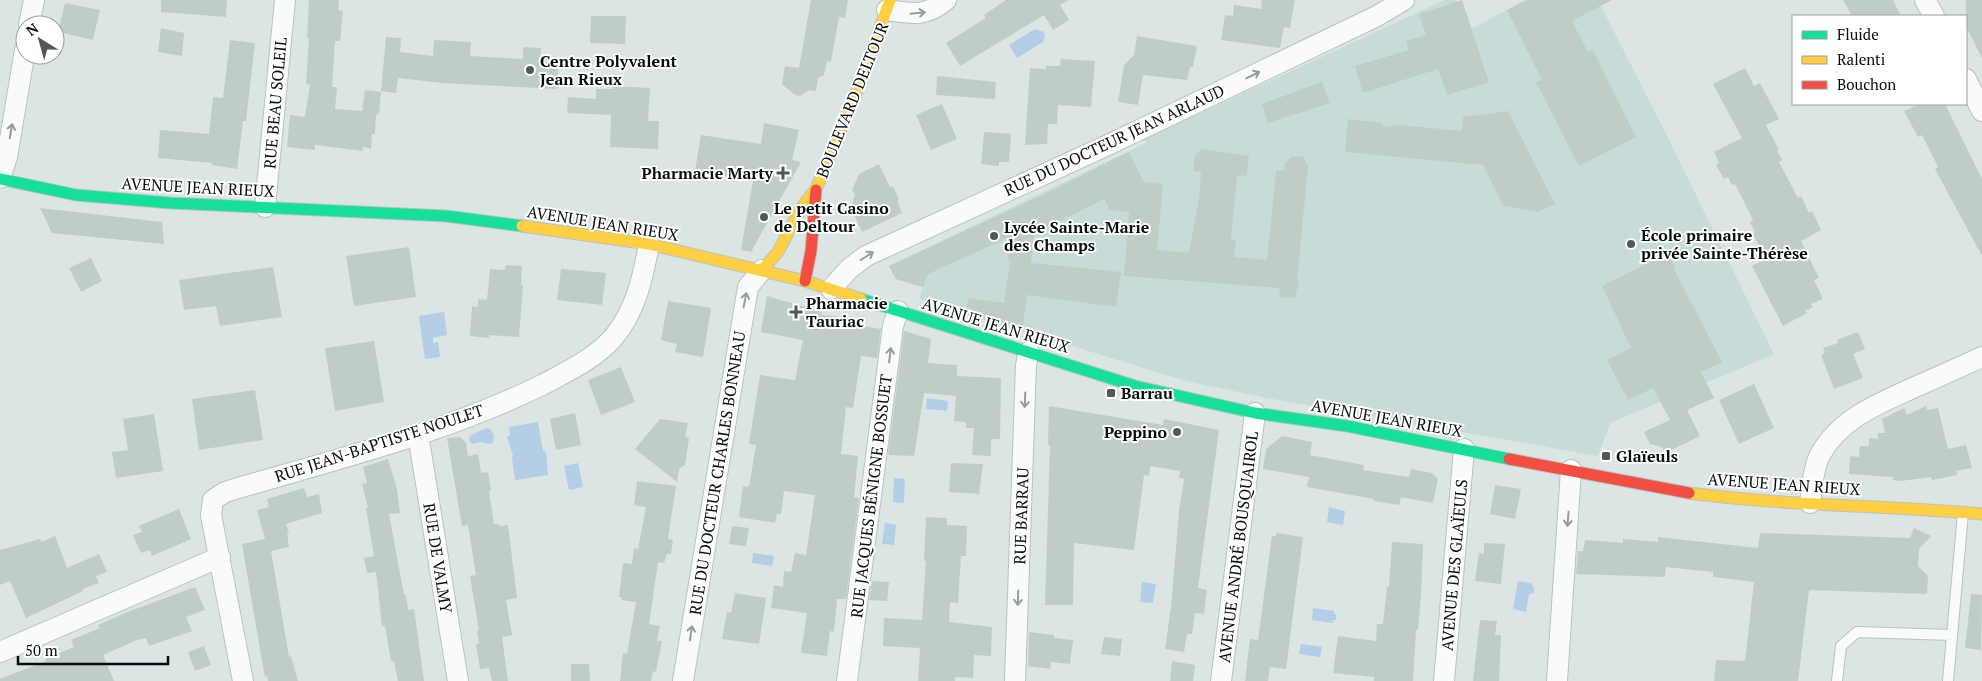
<svg xmlns="http://www.w3.org/2000/svg" width="1982" height="681" viewBox="0 0 1982 681" font-family="'PT Serif',serif">
	<rect width="100%" height="100%" fill="#dae5e4"/>
	<path fill="#c7dcd9" d="M1445 0H1456L1467 31 1526 0H1598L1666 134 1774 354 1610 423 1598 456 1262 397 1186 381 919 299 923 287 896 279 889 266 1146 143 1144 139Z"/>
	<path fill="#b4cee5" d="M1035 29 1044 32 1045 35 1043 42 1017 58 1009 45Z
		M444 312 447 335 433 338V343L438 342 440 357 425 359 419 316Z
		M927 398 948 401 947 411 926 409Z
		M538 422 543 451 546 452 548 475 515 480 512 457 513 456 507 437 510 435 509 427Z
		M486 428 490 429 494 435 493 443 490 444 480 442 474 444 471 443 469 439 471 435Z
		M578 463 583 487 569 490 564 466Z
		M894 478 905 479 904 503 893 502Z
		M1329 507 1345 511 1343 525 1327 522Z
		M885 523 896 525 894 545 882 544Z
		M753 553 774 556 772 566 752 563Z
		M1518 581 1531 583 1534 588V593L1529 594 1526 612 1513 609Z
		M1142 582 1156 584 1153 603 1140 602Z
		M1313 608 1334 611V614H1336V620H1333V623L1312 620Z
		M1301 644 1322 647 1320 657 1299 654Z"/>
	<path fill="#c0cdc7" d="M161 0H227L226 17 161 12Z
		M309 0H339L338 10 343 11 340 41H335L332 87H337L335 109 362 111 365 90 381 92 379 115 376 114 375 134H372L371 149 363 147V151L315 145V150L287 147 290 115 305 117 310 85 306 84 309 38H307Z
		M811 0H848L845 18 839 17 831 62 827 61 824 75 818 78 816 91 809 90 800 96 795 95 782 84 785 66 799 68Z
		M1006 0H1069L1060 5 1069 20 1053 30 1044 15 960 66 946 43 986 18 984 15Z
		M1262 0H1295L1290 28 1284 27 1280 48 1221 40 1225 15 1233 16 1234 5 1261 9Z
		M1462 0 1489 82 1447 95 1438 69 1363 93 1355 66 1409 50 1406 41 1426 35 1419 14Z
		M1526 0H1612L1572 21 1588 52 1593 50 1636 137 1579 166 1536 82 1542 80 1507 10Z
		M1843 0H1893L1901 16H1852Z
		M1966 0H1982V58L1966 26Z
		M65 3 100 10 93 40 58 32Z
		M591 16H626L625 44 590 43Z
		M161 28 184 33 182 56 158 52Z
		M1137 36 1197 46 1193 67H1190L1187 80 1143 75 1138 105 1118 102 1124 65 1134 55Z
		M386 37 401 38 400 52 433 56 434 40 471 42 470 56 523 59V47L541 48 540 59 559 61 557 89 442 83 398 78 396 93 381 91Z
		M230 40 255 43 246 121H243L237 169 212 165V163L158 158 160 130 209 134 213 97 223 98Z
		M1061 59 1095 61 1091 107 1058 105 1057 124H1048L1047 144 1025 145 1030 68 1046 69V66H1060Z
		M1745 68 1754 86 1760 83 1779 119 1766 125 1779 150 1777 151 1782 160 1779 162 1798 198 1801 196 1809 213 1812 211 1821 230 1801 241 1819 278 1814 280 1823 299 1811 304 1813 307 1805 311 1807 313 1783 326 1752 266 1766 259 1753 234 1755 232 1750 222 1753 220 1735 184 1732 185 1728 177 1724 179 1716 165 1719 163 1714 152 1742 138 1713 84Z
		M937 76 996 82 995 99 936 95Z
		M1322 82 1330 103 1268 123 1262 104Z
		M613 86 650 88 648 121H659L658 149 610 147 611 115 567 113 568 97 596 99V89H613Z
		M942 104 957 139 931 150 916 115Z
		M1919 104H1945L1982 179V256L1935 169 1938 167 1922 135 1918 137 1904 111Z
		M1508 111 1555 204 1538 212 1503 206 1483 165 1345 152 1348 119 1382 123 1383 127 1401 125 1462 131 1463 117Z
		M764 123 799 130 792 160 801 162 751 252 741 250 753 181 695 171 701 135 761 144Z
		M984 132 1011 134 1009 162H999V166L981 164Z
		M1202 149 1249 156 1247 176 1238 175 1237 177 1231 238 1236 241 1234 257 1267 260 1276 171H1284L1285 163 1293 156 1304 157 1308 166 1297 281 1299 282 1295 298 1279 297 1280 288 1124 276 1129 212 1110 210 1104 199 1034 234 1031 263 1121 272 1116 307 1027 295 1022 331 966 314 968 298 1004 303 1010 261H1008L1010 237 928 274 923 287 896 279 889 266 1051 191 1104 164 1107 165V162L1129 152 1144 182 1163 184 1157 250 1189 253 1199 198 1201 172 1193 171 1195 155Z
		M879 164 890 187 893 186 899 200 897 201 902 213 862 232 851 208 855 194 852 190 859 174Z
		M40 208 162 222 164 244 52 233Z
		M409 247 416 297 354 306 346 256Z
		M1668 253 1675 268 1674 269 1722 362 1701 372 1714 398 1687 410 1700 436 1665 453 1662 447 1650 444 1644 432 1670 420 1653 388 1628 400 1607 360 1631 348 1602 286Z
		M91 258 102 281 81 292 69 268Z
		M506 265 522 266 521 285H523L519 337 489 335V338L470 336 472 306 478 307V299L487 300 490 269 505 270Z
		M273 267 282 317 220 326 216 306 184 310 179 280Z
		M561 269 606 273 602 305 557 300Z
		M767 296 822 312 821 315 857 319 856 325 881 329 877 358 861 356 853 408 846 407 841 454 858 456 854 497 859 498 846 599H837L834 632 830 631 827 656 801 653 807 613 771 608 774 585 783 587 784 571 791 572 795 553 806 555 815 495 784 491 781 514H777L775 523 739 517 743 486 749 487 756 445 749 444 760 375 795 380 803 340 761 332Z
		M668 301 711 308 703 357 675 352 677 344 661 340Z
		M904 331 931 339 928 363 957 365V376L1001 378 1000 439H991V456L972 455 974 428H966V422L954 421 956 396 924 393 914 456 888 455Z
		M1858 332 1865 349 1853 354 1863 378 1834 389 1821 355 1825 353 1823 348 1838 343 1837 340Z
		M374 341 384 402 335 411 325 348Z
		M621 367 635 402 601 415 588 380Z
		M1754 384 1774 428 1739 444 1719 400Z
		M255 390 263 440 199 450 192 399Z
		M1049 406 1163 425 1164 419 1219 430 1198 588 1207 590 1204 614 1195 613 1192 634H1187L1184 652 1165 649 1171 607 1179 511 1184 479 1179 478 1180 471 1150 466 1149 476 1144 475 1134 550 1074 543 1073 605H1045L1050 445H1048Z
		M1926 406 1927 410 1938 408 1948 449 1966 445 1972 468 1956 471 1957 475 1932 480 1931 477 1901 481 1893 480V477L1849 474 1850 456 1859 457 1860 446H1869V438L1878 439V433H1885L1882 419 1904 408 1907 415Z
		M575 413 581 445 556 450 550 419Z
		M154 414 163 471 116 478 112 452 128 450 123 419Z
		M660 419 688 423 685 437 689 438 685 465 679 469 677 482 635 449Z
		M1282 436 1312 442 1310 455 1364 465 1363 470 1409 477 1411 469 1432 473 1438 479 1433 503 1401 497 1399 505 1374 501V499L1307 487 1309 477 1263 469 1266 449Z
		M460 437 466 443 468 456 478 454 481 473 488 472 491 491H489L494 524H499L500 526 508 525 517 598 506 600 512 635 502 637 508 681H492L489 668 480 669 476 644H479L477 631H479L470 576 476 575 468 525 462 526 447 438Z
		M388 459 397 489 400 513 389 514 404 595H406L408 610 414 609 424 681H398L394 661H391L385 626H382L376 572 367 573 364 558 374 556 366 508H368L362 484 367 483 363 467Z
		M951 463 983 464 979 494 949 492Z
		M637 481 676 486 668 539 673 540 671 554H667L664 563 658 562 649 624 660 626 657 641H662L656 672 653 671 651 681H620L623 653 627 654 636 602 621 600 622 597H619L623 563 632 564 634 548 638 549 646 507 634 505Z
		M1495 485 1521 489 1515 519 1490 514Z
		M304 488 307 497 319 494 322 513 286 524 289 533H287L289 547 271 551 289 657 291 656 298 681H268L267 676 265 677 263 667 242 544 265 539 257 510 269 507 267 499Z
		M179 509 191 539 152 556 150 550 141 553 133 535 142 532 139 526Z
		M926 517 947 518V525L967 526 966 556H961L958 603 950 602 949 622 992 627 991 656 974 655 973 678 955 677V681H918L920 648 883 646 884 618 922 620 926 561H924Z
		M732 526 749 528 746 546 729 544Z
		M1914 528 1931 536 1919 549 1918 566 1928 576 1927 594 1809 590 1798 681H1714L1716 660 1745 661 1754 582 1713 577V572L1666 567 1665 577 1576 574 1578 551H1583L1585 540 1623 543V539L1658 542V537L1758 548 1760 533 1910 538Z
		M1276 533 1303 537 1286 669 1270 667 1268 681H1245L1250 639 1258 640 1272 536H1276Z
		M55 536 67 568 99 554 107 572 96 576 99 583 82 589 83 591 26 618 10 581 0 585V550L40 539 41 542Z
		M1392 542 1423 544 1421 595 1418 630H1416L1413 681H1374V677L1333 673 1338 636 1376 641 1377 624H1383L1387 587H1389Z
		M1484 543 1505 544 1501 584 1475 581 1479 553 1484 554Z
		M872 581 889 582 887 601 869 600Z
		M195 587 205 610 186 617 192 631 149 646 146 638 137 640 103 655 114 681H0V679L46 661 45 659 74 647 71 640 100 628 98 625 125 613Z
		M735 593 766 598 759 644 722 639 727 612 731 613Z
		M1971 594 1982 595 1981 650 1965 648Z
		M1480 620 1497 621 1495 635H1501L1499 681H1473Z
		M1029 632 1054 635V638L1073 640 1070 664 1051 662 1050 669 1028 666Z
		M1104 637 1122 639 1120 656 1101 654Z
		M204 646 211 665 195 671 188 652Z
		M1172 661 1195 665 1193 681H1170Z
		M571 664H589L590 681H571Z"/>
	<g fill="none" stroke-linecap="round" stroke-linejoin="round">
		<defs>
			<path id="lane" d="M1837 681 1841 646 1857 632 1952 635
				M1948 681 1963 513"/>
			<path id="street" d="M1925 0 1934 16
				M887 10C912 14 926 17 946 0
				M29 25 34 0
				M1966 79 1982 111
				M0 178 7 157 25 50
				M265 207 285 0
				M831 289 849 269 866 256 1110 144 1377 16 1404 0
				M418 434 458 681
				M1810 503C1812 488 1813 468 1820 455 1840 418 1880 403 1915 387 1938 377 1960 367 1982 357
				M0 652 220 557
				M243 681 211 515 213 500 225 492C332 460 443 434 544 384 568 371 594 359 613 338 636 311 643 277 649 244
				M683 681 748 287 762 270
				M847 681 893 326 898 311
				M1015 681 1026 365 1029 352
				M1221 681 1255 413
				M1444 681 1464 449
				M1557 681 1571 470"/>
			<path id="fast" d="M0 179 76 195 171 203 446 216 522 226
				M861 299 1135 386 1255 413 1347 426 1509 459"/>
			<path id="slow" d="M522 226 649 244 805 281 861 299
				M762 270 778 252 801 208 816 189 855 96 890 0
				M1689 493C1786 506 1885 505 1982 514"/>
			<path id="jam" d="M805 281 811 251 816 190
				M1509 459 1689 493"/>
		</defs>
		<use href="#lane" stroke="#bac2c1" stroke-width="12"/>
		<use href="#street" stroke="#bac2c1" stroke-width="22"/>
		<use href="#fast" stroke="#bac2c1" stroke-width="13"/>
		<use href="#slow" stroke="#bac2c1" stroke-width="13"/>
		<use href="#jam" stroke="#bac2c1" stroke-width="13"/>
		<use href="#lane" stroke="#f9fbfb" stroke-width="10"/>
		<use href="#street" stroke="#f9fbfb" stroke-width="20"/>
		<use href="#fast" stroke="#16e098" stroke-width="11"/>
		<use href="#slow" stroke="#ffcf43" stroke-width="11"/>
		<use href="#jam" stroke="#f24e42" stroke-width="11"/>
	</g>
	<defs><path id="oneway-shaft" d="M-6 0H5M1.5-3L5.5 0L1.5 3" fill="none" stroke-width="1.6" stroke-linecap="round" stroke-linejoin="round" transform="scale(1.25)"/></defs>
	<g stroke="#989c9b">
		<use href="#oneway-shaft" transform="translate(918 13) rotate(-6)"/>
		<use href="#oneway-shaft" transform="translate(1253 75) rotate(-26)"/>
		<use href="#oneway-shaft" transform="translate(11 131) rotate(-80)"/>
		<use href="#oneway-shaft" transform="translate(867 256) rotate(-32)"/>
		<use href="#oneway-shaft" transform="translate(745 300) rotate(-79)"/>
		<use href="#oneway-shaft" transform="translate(890 355) rotate(-83)"/>
		<use href="#oneway-shaft" transform="translate(1025 400) rotate(92)"/>
		<use href="#oneway-shaft" transform="translate(1568 519) rotate(94)"/>
		<use href="#oneway-shaft" transform="translate(1018 598) rotate(92)"/>
		<use href="#oneway-shaft" transform="translate(691 633) rotate(-81)"/>
	</g>
	<g fill="#505958" stroke="#fff" stroke-width="2">
		<circle cx="530" cy="70" r="5"/>
		<path d="M780.5 165.5h5v5h5v5h-5v5h-5v-5h-5v-5h5z"/>
		<circle cx="764" cy="217" r="5"/>
		<circle cx="994" cy="236" r="5"/>
		<circle cx="1631" cy="244" r="5"/>
		<path d="M793.5 304.5h5v5h5v5h-5v5h-5v-5h-5v-5h5z"/>
		<rect x="1106" y="388" width="10" height="10" rx="2.5"/>
		<circle cx="1177" cy="432" r="5"/>
		<rect x="1601" y="451" width="10" height="10" rx="2.5"/>
	</g>
	<g text-anchor="middle" stroke-width="4" stroke-linejoin="round" paint-order="stroke">
		<g font-size="16" font-weight="bold" fill="#060d0c" stroke="#fff" text-anchor="start">
			<text x="540" y="67">Centre Polyvalent<tspan x="540" dy="18">Jean Rieux</tspan></text>
			<text x="773" y="179" text-anchor="end">Pharmacie Marty</text>
			<text x="774" y="214">Le petit Casino<tspan x="774" dy="18">de Deltour</tspan></text>
			<text x="1004" y="233">Lycée Sainte-Marie<tspan x="1004" dy="18">des Champs</tspan></text>
			<text x="1641" y="241">École primaire<tspan x="1641" dy="18">privée Sainte-Thérèse</tspan></text>
			<text x="806" y="309">Pharmacie<tspan x="806" dy="18">Tauriac</tspan></text>
			<text x="1121" y="399">Barrau</text>
			<text x="1167" y="438" text-anchor="end">Peppino</text>
			<text x="1616" y="462">Glaïeuls</text>
		</g>
		<g font-size="16" fill="#060d0c" stroke="#fff">
			<text transform="translate(852 100) rotate(-68)" y="6">BOULEVARD DELTOUR</text>
			<text transform="translate(275 103) rotate(-85)" y="6">RUE BEAU SOLEIL</text>
			<text transform="translate(1114 140) rotate(-25)" y="6">RUE DU DOCTEUR JEAN ARLAUD</text>
			<text transform="translate(198 187) rotate(3)" y="6">AVENUE JEAN RIEUX</text>
			<text transform="translate(603 223) rotate(9)" y="6">AVENUE JEAN RIEUX</text>
			<text transform="translate(996 325) rotate(17)" y="6">AVENUE JEAN RIEUX</text>
			<text transform="translate(1387 418) rotate(10)" y="6">AVENUE JEAN RIEUX</text>
			<text transform="translate(379 443) rotate(-18)" y="6">RUE JEAN-BAPTISTE NOULET</text>
			<text transform="translate(717 473) rotate(-81)" y="6">RUE DU DOCTEUR CHARLES BONNEAU</text>
			<text transform="translate(1784 484) rotate(4)" y="6">AVENUE JEAN RIEUX</text>
			<text transform="translate(871 496) rotate(-83)" y="6">RUE JACQUES BÉNIGNE BOSSUET</text>
			<text transform="translate(1021 516) rotate(-88)" y="6">RUE BARRAU</text>
			<text transform="translate(1238 547) rotate(-83)" y="6">AVENUE ANDRÉ BOUSQUAIROL</text>
			<text transform="translate(438 558) rotate(81)" y="6">RUE DE VALMY</text>
			<text transform="translate(1454 565) rotate(-85)" y="6">AVENUE DES GLAÏEULS</text>
		</g>
	</g>
	<rect x="1792" y="15" width="175" height="90" fill="#ffffff" stroke="#9b9e9e"/>
	<rect x="1802" y="31" width="25" height="8" fill="#16e098" stroke="#9b9e9e"/>
	<text x="1837" y="40" font-size="15" fill="#060d0c">Fluide</text>
	<rect x="1802" y="56" width="25" height="8" fill="#ffcf43" stroke="#9b9e9e"/>
	<text x="1837" y="65" font-size="15" fill="#060d0c">Ralenti</text>
	<rect x="1802" y="81" width="25" height="8" fill="#f24e42" stroke="#9b9e9e"/>
	<text x="1837" y="90" font-size="15" fill="#060d0c">Bouchon</text>
	<g transform="translate(40 40) rotate(323)"><circle r="24" fill="#ffffff" stroke="#9b9e9e"/>
	<path d="M0-4L9 19L0 12L-9 19Z" fill="#505958"/>
	<text y="-8" font-size="14" font-weight="bold" text-anchor="middle" fill="#060d0c">N</text>
	</g>
	<path d="M18 656v8h150v-8" fill="none" stroke="#060d0c" stroke-width="2.5"/>
	<text x="25" y="656" font-size="15" fill="#060d0c" stroke="#ffffff" stroke-width="4" paint-order="stroke">50 m</text>
</svg>
